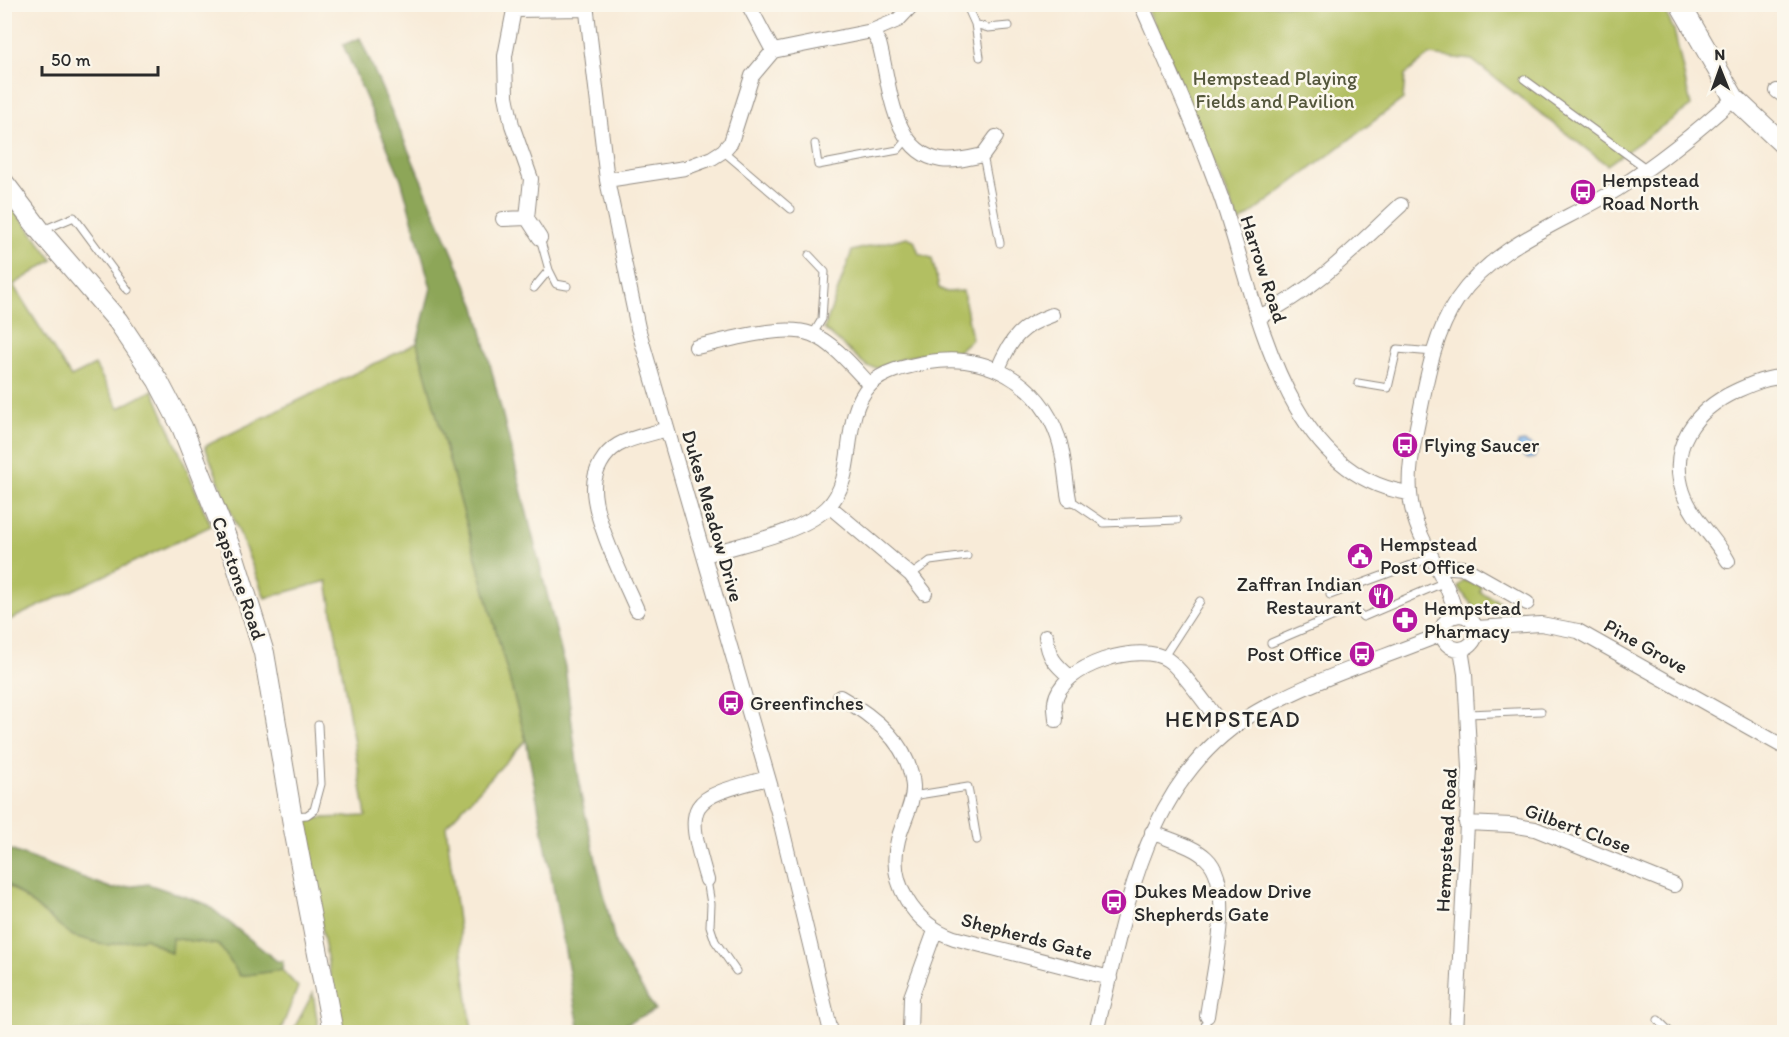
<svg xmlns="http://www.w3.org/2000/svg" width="1789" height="1037" viewBox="0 0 1789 1037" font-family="Itim,sans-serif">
	<rect width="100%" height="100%" fill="#fbf7ec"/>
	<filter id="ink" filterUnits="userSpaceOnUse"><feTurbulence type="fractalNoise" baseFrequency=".0167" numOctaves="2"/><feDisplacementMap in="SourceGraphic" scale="12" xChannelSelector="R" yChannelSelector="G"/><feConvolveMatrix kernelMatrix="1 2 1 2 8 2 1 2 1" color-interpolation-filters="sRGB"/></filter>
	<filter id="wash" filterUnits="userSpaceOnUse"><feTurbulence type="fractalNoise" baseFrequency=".008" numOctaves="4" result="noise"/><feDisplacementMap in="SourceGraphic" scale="24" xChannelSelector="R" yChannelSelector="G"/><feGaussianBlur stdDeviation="1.35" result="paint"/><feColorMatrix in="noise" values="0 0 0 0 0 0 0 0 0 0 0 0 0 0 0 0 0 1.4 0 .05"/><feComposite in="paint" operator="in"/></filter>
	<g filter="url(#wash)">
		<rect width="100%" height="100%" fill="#f8ebd8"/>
		<path fill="#b2bf62" stroke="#6e7546" stroke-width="1.5" d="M1146 5H1662L1674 30 1691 106 1607 165 1472 60 1429 55 1405 75 1403 99 1239 223Z
			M4 195 53 260 13 285 71 377 95 365 119 408 153 390 211 526 5 622Z
			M907 237 914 240 919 254 932 258 939 288 946 292 963 291 972 339 958 351H937L906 357 878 368 868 367 824 329 852 251Z
			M417 343 526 740 446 826 472 1032H340L303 819 366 816 327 581 265 598 205 446Z
			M1463 580 1482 586 1480 592 1533 618 1510 617 1475 609 1458 587Z
			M4 882 73 936 107 945 146 938 170 953 171 938 220 945 240 976 282 970 298 987 280 1032H5Z
			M313 993 319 1032H292Z"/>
		<path fill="#8da658" stroke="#5c6842" stroke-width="1.5" d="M360 38 476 307 565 667 581 796 616 946 655 1010 609 1032H580L526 740 417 343 431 288 401 179 343 45Z
			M5 848 113 889 148 884 206 904 277 961H283L282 970 240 976 219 945 172 938 171 953 146 938 107 945 73 936 5 882Z"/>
		<path fill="#80b7ef" stroke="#56718d" stroke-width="1.5" d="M1524 442 1533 446 1537 451 1534 458 1528 459 1516 451 1518 443Z"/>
	</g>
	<g filter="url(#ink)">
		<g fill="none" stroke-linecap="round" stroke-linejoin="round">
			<defs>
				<path id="lane" d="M966 4 975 24 988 28 1009 26
					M975 24 980 57
					M1524 79 1647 169
					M815 144 818 165 898 150 907 139
					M723 151 791 209
					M983 155 1000 243
					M43 230 74 217 128 290
					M809 255 825 272 822 319 813 334
					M549 270 556 284 567 286
					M534 288 549 270 540 238
					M1358 383 1388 388 1397 349 1434 352
					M1069 499 1104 523 1177 520
					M911 575 930 561 967 556
					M1330 595 1433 557
					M1271 643 1353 608 1363 617 1445 582
					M1163 658 1200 601
					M1468 714 1541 711
					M912 796 968 787 977 840
					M294 816 307 815 314 810 321 784 318 725
					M707 880 711 904 710 926 715 941 736 971
					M1658 1020 1670 1032
					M1204 1032 1207 1016"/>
				<path id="street" d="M586 4 607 180 638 328 778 812 831 1032
					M748 4 773 51
					M1141 4C1169 68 1198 132 1221 197 1256 297 1282 477 1410 493
					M872 31 898 20 913 4
					M1777 91 1784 96
					M607 180 685 168 712 158 723 151 731 142 752 76 773 51 872 31 879 43C890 81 891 153 941 160 954 162 970 158 983 155L996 137
					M503 219 527 218
					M540 238 527 218 531 179 512 125 506 96 505 56 514 10 586 9
					M1259 317C1319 287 1353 249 1401 205
					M696 347C725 341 783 323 811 334 833 342 854 368 870 385
					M998 369C1011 338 1021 326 1052 315
					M829 506 911 575 925 593
					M705 555C741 544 799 534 827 508 859 477 839 418 870 385 884 370 909 366 929 362 985 353 1039 381 1058 437 1065 456 1065 479 1069 499
					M1728 561C1715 537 1692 519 1683 492 1668 446 1695 410 1736 391 1752 384 1767 377 1784 377
					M1437 566 1465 568 1527 603
					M637 610C624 580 593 519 594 487 594 471 604 453 618 445 632 437 652 434 667 429
					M1442 632a17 17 0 1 1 34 0a17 17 0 1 1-34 0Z
					M1456 616C1448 575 1417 543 1411 502 1406 471 1415 437 1421 407 1428 372 1436 331 1457 300 1495 244 1560 224 1616 190 1658 163 1697 132 1734 98
					M1476 628 1541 624 1578 631 1784 747
					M1046 636C1048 657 1055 664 1070 677
					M840 697C874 716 910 744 913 786 914 804 902 823 898 840 887 883 914 924 954 938L1110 978
					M1056 720C1056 714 1054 707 1055 702 1060 665 1141 641 1168 660 1184 671 1212 714 1227 731
					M1466 823 1511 825 1535 829 1674 885
					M1152 832C1169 840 1192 845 1206 858 1237 886 1212 977 1207 1016
					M707 880C683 799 689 799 768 778
					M910 1032 911 997 935 931
					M1096 1032C1126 915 1142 776 1258 711 1316 678 1381 659 1442 634
					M1456 1032 1470 768 1465 674 1461 649"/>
				<path id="secondary" d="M1680 4 1734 98 1784 145
					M4 183 42 233 118 321 158 381 182 427 234 557 264 653 293 824 333 1032"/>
			</defs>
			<use href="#lane" stroke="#928b82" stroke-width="9"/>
			<use href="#street" stroke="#928b82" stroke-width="16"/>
			<use href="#secondary" stroke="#928b82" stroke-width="22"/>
			<use href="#lane" stroke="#fff" stroke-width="7"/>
			<use href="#street" stroke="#fff" stroke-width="14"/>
			<use href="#secondary" stroke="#fff" stroke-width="20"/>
		</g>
	</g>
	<defs>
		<symbol id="bus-disc" viewBox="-11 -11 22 22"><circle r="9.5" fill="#b5179e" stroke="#fbf7ec"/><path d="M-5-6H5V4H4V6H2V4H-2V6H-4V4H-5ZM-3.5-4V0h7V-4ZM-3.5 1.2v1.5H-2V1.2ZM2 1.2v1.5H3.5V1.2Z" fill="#fff"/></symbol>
		<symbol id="civic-disc" viewBox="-11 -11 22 22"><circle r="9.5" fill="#b5179e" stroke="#fbf7ec"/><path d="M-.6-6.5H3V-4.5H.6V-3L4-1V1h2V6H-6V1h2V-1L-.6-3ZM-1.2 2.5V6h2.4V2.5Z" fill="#fff"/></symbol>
		<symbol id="restaurant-disc" viewBox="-11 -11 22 22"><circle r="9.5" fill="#b5179e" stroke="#fbf7ec"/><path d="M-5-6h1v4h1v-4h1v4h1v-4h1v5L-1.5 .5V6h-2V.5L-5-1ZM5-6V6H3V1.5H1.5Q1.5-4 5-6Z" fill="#fff"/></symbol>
		<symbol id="pharmacy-disc" viewBox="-11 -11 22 22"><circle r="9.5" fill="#b5179e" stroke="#fbf7ec"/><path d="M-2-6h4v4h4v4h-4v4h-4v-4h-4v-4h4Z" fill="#fff"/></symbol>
	</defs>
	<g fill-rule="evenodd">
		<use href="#bus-disc" x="1568" y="177" width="30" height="30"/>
		<use href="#bus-disc" x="1390" y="430" width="30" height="30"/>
		<use href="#civic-disc" x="1345" y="541" width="30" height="30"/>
		<use href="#restaurant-disc" x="1366" y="581" width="30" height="30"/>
		<use href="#pharmacy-disc" x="1390" y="605" width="30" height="30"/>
		<use href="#bus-disc" x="1347" y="639" width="30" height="30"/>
		<use href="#bus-disc" x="716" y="688" width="30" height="30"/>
		<use href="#bus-disc" x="1099" y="887" width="30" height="30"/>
	</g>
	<g text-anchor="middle" stroke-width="5" stroke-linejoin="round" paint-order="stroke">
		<g font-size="20" fill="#54573c" stroke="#fbf7ec">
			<text x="1275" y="85">Hempstead Playing<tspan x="1275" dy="23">Fields and Pavilion</tspan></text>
		</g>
		<g font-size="20" fill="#2b2b2b" stroke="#fbf7ec" text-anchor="start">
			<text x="1602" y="187">Hempstead<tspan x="1602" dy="23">Road North</tspan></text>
			<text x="1424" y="452">Flying Saucer</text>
			<text x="1380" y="551">Hempstead<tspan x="1380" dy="23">Post Office</tspan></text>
			<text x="1362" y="591" text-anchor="end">Zaffran Indian<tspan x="1362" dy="23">Restaurant</tspan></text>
			<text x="1424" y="615">Hempstead<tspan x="1424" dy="23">Pharmacy</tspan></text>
			<text x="1342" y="661" text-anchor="end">Post Office</text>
			<text x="750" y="710">Greenfinches</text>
			<text x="1134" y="898">Dukes Meadow Drive<tspan x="1134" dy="23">Shepherds Gate</tspan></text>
		</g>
		<g font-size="20" fill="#2b2b2b" stroke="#fbf7ec">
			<text transform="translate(1264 269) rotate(72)" y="7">Harrow Road</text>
			<text transform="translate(713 516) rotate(74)" y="7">Dukes Meadow Drive</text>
			<text transform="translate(239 578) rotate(71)" y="7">Capstone Road</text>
			<text transform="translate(1646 646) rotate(29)" y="7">Pine Grove</text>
			<text transform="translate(1578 828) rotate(20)" y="7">Gilbert Close</text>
			<text transform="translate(1446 840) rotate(-87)" y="7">Hempstead Road</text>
			<text transform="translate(1027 936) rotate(15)" y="7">Shepherds Gate</text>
		</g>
		<g font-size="22" letter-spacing="1.5" fill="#2b2b2b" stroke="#fbf7ec">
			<text x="1233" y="727">HEMPSTEAD</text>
		</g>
	</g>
	<rect width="1789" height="1037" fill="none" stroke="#fbf7ec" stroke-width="24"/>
	<g transform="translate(1720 69) rotate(359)" stroke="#fbf7ec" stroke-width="4.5" paint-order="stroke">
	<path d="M0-4.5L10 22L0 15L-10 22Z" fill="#2b2b2b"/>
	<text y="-9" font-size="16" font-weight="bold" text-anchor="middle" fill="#2b2b2b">N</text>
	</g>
	<path d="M42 66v9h116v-9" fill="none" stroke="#2b2b2b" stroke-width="3"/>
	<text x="51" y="66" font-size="18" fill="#2b2b2b" stroke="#fbf7ec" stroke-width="4.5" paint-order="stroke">50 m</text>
</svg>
